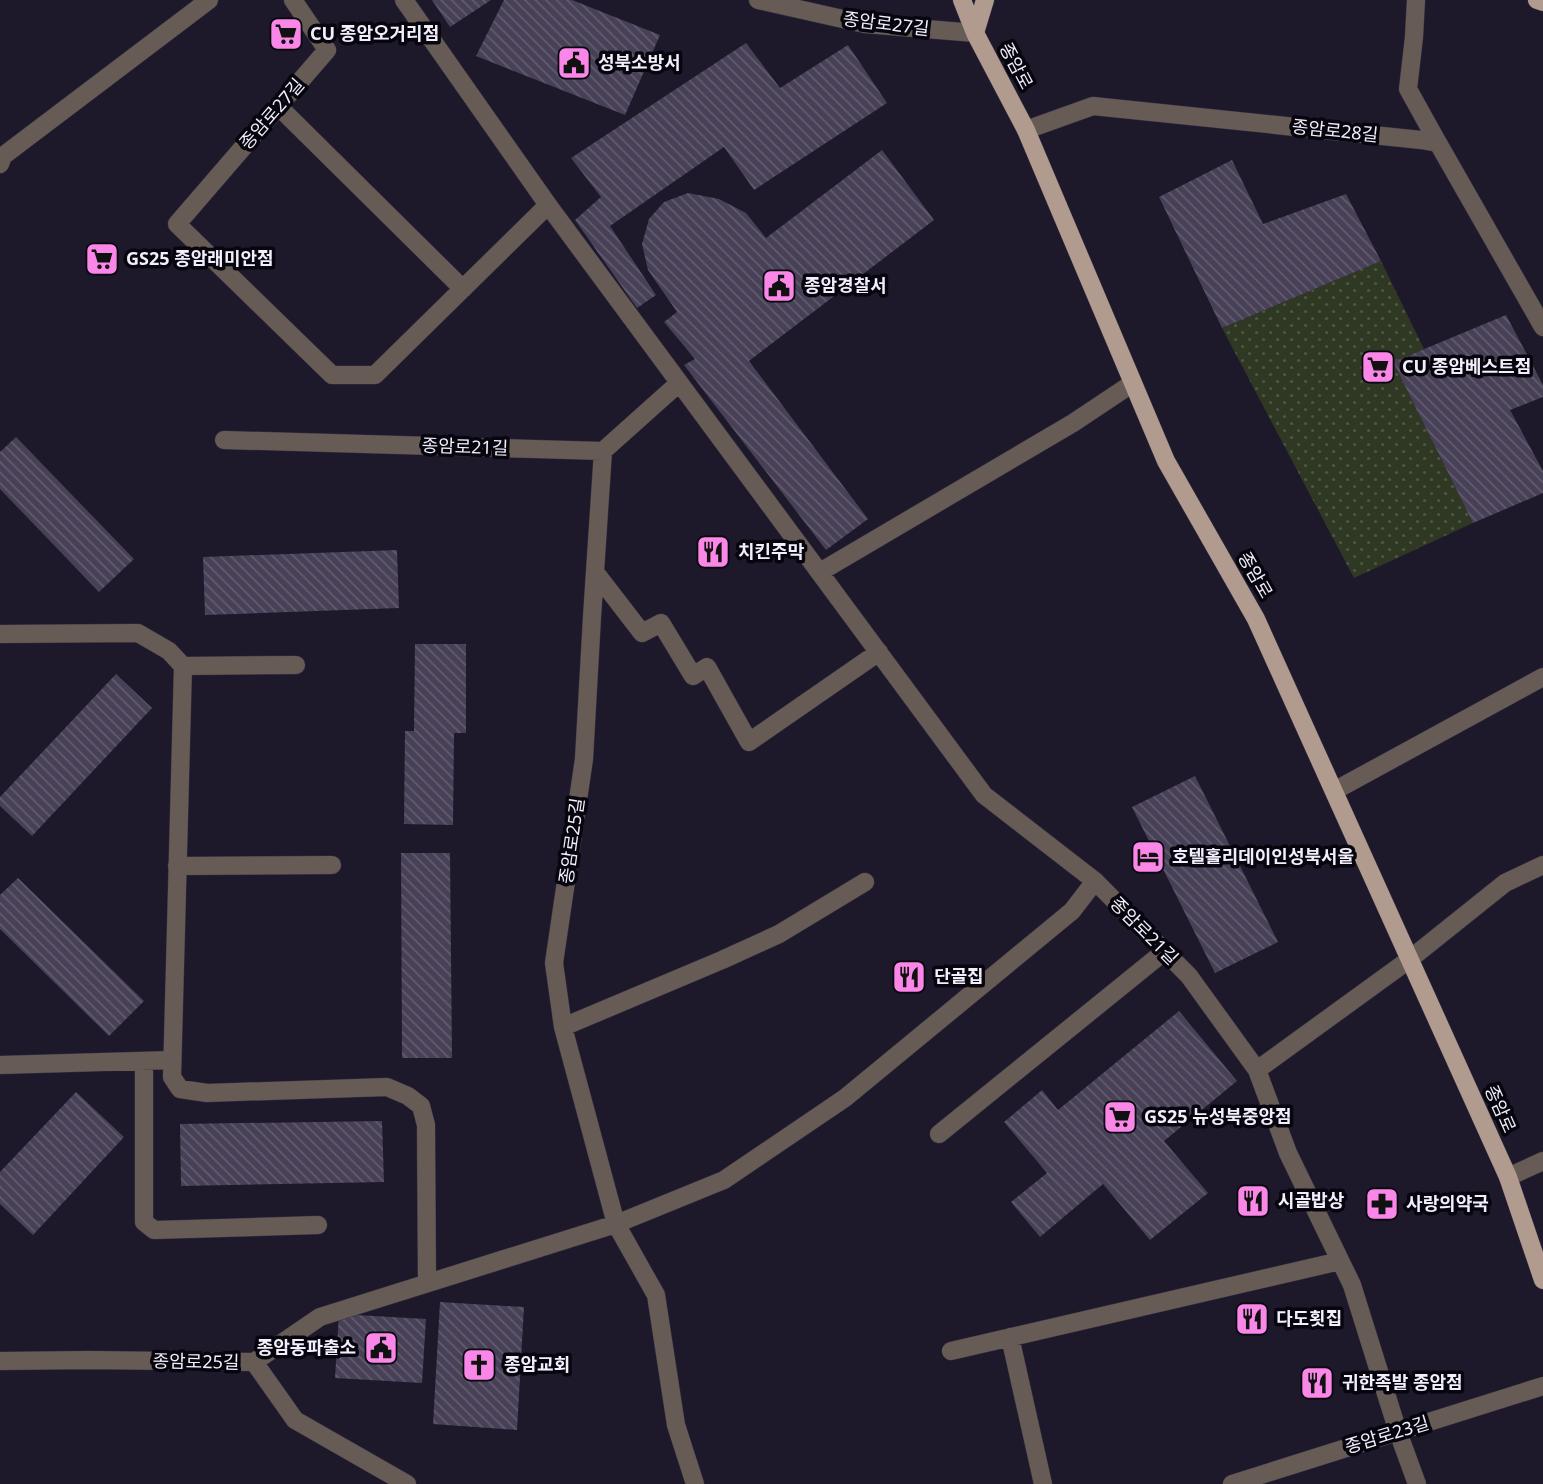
<svg xmlns="http://www.w3.org/2000/svg" width="1543" height="1484" viewBox="0 0 1543 1484" font-family="'Noto Sans','Noto Sans KR',sans-serif">
	<defs>
		<pattern id="grass-dots" width="8" height="8" patternUnits="userSpaceOnUse" patternTransform="scale(1.75)"><rect width="8" height="8" fill="#2e3822"/><path d="M2 2h.1M6 6h.1" fill="none" stroke="#4d5543" stroke-width="1.8" stroke-linecap="round"/></pattern>
		<pattern id="building-back-hatch" width="6" height="6" patternUnits="userSpaceOnUse" patternTransform="scale(1.75)"><rect width="6" height="6" fill="#474056"/><path d="M-1 5l2 2M0 0l6 6M5-1l2 2" fill="none" stroke="#625c6f"/></pattern>
	</defs>
	<rect width="100%" height="100%" fill="#1e182b"/>
	<path fill="url(#grass-dots)" d="M1381 261 1424 349 1393 362 1473 523 1354 578 1222 328Z"/>
	<path fill="url(#building-back-hatch)" d="M432 0H491L450 27Z
		M504 0H572L660 35 625 115 476 56Z
		M746 43 780 88 848 45 887 103 754 190 724 147 610 226 656 295 637 308 575 220 601 197 571 158Z
		M882 150 934 220 749 361 868 519 826 550 684 365 695 359 664 322 677 312 648 270 642 244 649 219 664 202 688 193 719 199 746 213 766 238Z
		M1232 160 1263 224 1346 194 1381 261 1222 328 1159 197Z
		M1506 315 1543 385V397L1510 410 1543 471V493L1473 523 1393 362Z
		M16 437 134 559 99 592 0 489V452Z
		M397 550 399 608 205 615 203 557Z
		M415 644H466V733H454L453 825 404 824 405 731H414Z
		M116 674 152 708 32 836 0 806V797Z
		M1195 776 1278 942 1215 973 1132 807Z
		M401 853H450L452 1058H402Z
		M18 878 144 1001 109 1036 0 929V895Z
		M1179 1011 1237 1081 1164 1141 1208 1193 1150 1240 1103 1184 1040 1237 1011 1202 1047 1173 1004 1122 1042 1090 1058 1110Z
		M76 1092 124 1137 33 1235 0 1204V1172Z
		M382 1121 384 1182 181 1186 180 1124Z
		M440 1302 524 1307 517 1430 433 1424Z
		M339 1314 426 1319 422 1383 335 1378Z"/>
	<g fill="none" stroke-linecap="round" stroke-linejoin="round">
		<defs>
			<path id="minor" d="M293 0 327 50 177 224 332 375H375L548 205
				M404 0 548 205 984 795 1095 881 1189 976 1257 1070 1288 1153 1352 1285 1398 1432 1417 1484
				M758 0 865 24 975 33
				M1416 0 1414 37 1408 89 1438 143
				M278 106 463 289
				M1026 130 1093 106 1421 140 1438 143 1543 327
				M0 164 3 156 209 0
				M224 440 603 451 679 383
				M603 451 592 617 584 759 554 963 563 1027 616 1224 656 1295 676 1425 695 1484
				M595 572 642 633 661 623 693 676 707 667 749 742 879 652
				M820 572 1073 423 1133 383
				M0 634 138 633 169 651 183 666 172 1077 180 1089 207 1093 387 1087 408 1096 421 1106 426 1125 427 1283
				M183 666 296 665
				M1334 791 1543 677
				M177 866 332 865
				M563 1027 722 960 779 934 865 882
				M144 1061V1222L154 1230 318 1225
				M0 1065 172 1060
				M1257 1070 1410 959 1505 883 1543 865
				M939 1134 1165 951
				M1508 1177 1543 1161
				M1010 1337 1043 1484
				M951 1351 1340 1261
				M0 1361 89 1360 254 1362 320 1317 616 1224 724 1180 845 1098 1072 911 1095 881
				M254 1362 295 1420 407 1484
				M1232 1484 1543 1386"/>
			<path id="major" d="M962 0 975 33 1026 130 1166 461 1256 619 1508 1177 1543 1280
				M1537 0 1543 2
				M975 33 985 0"/>
		</defs>
		<use href="#minor" stroke="#373244" stroke-width="19"/>
		<use href="#major" stroke="#373244" stroke-width="19"/>
		<use href="#minor" stroke="#665b55" stroke-width="18"/>
		<use href="#major" stroke="#b19b8e" stroke-width="18"/>
	</g>
	<defs>
		<symbol id="supermarket-square" viewBox="-11 -11 22 22"><rect x="-9" y="-9" width="18" height="18" rx="4" fill="#fa87e8" stroke="#07050d"/><path d="M-6-5.5h2.5l.6 2H6L4.5 2H-2.5L-4.4-4H-6ZM-1.5 3.2a1.3 1.3 0 1 0 .1 0ZM3 3.2a1.3 1.3 0 1 0 .1 0Z" fill="#111"/></symbol>
		<symbol id="civic-square" viewBox="-11 -11 22 22"><rect x="-9" y="-9" width="18" height="18" rx="4" fill="#fa87e8" stroke="#07050d"/><path d="M-.6-6.5H3V-4.5H.6V-3L4-1V1h2V6H-6V1h2V-1L-.6-3ZM-1.2 2.5V6h2.4V2.5Z" fill="#111"/></symbol>
		<symbol id="restaurant-square" viewBox="-11 -11 22 22"><rect x="-9" y="-9" width="18" height="18" rx="4" fill="#fa87e8" stroke="#07050d"/><path d="M-5-6h1v4h1v-4h1v4h1v-4h1v5L-1.5 .5V6h-2V.5L-5-1ZM5-6V6H3V1.5H1.5Q1.5-4 5-6Z" fill="#111"/></symbol>
		<symbol id="hotel-square" viewBox="-11 -11 22 22"><rect x="-9" y="-9" width="18" height="18" rx="4" fill="#fa87e8" stroke="#07050d"/><path d="M-6-4.5h1.5V1H6V5H4.5V3h-9V5H-6ZM-4 0a1.8 1.8 0 1 1 3.6 0ZM.5 0V-2.5h3Q6-2.5 6 0Z" fill="#111"/></symbol>
		<symbol id="pharmacy-square" viewBox="-11 -11 22 22"><rect x="-9" y="-9" width="18" height="18" rx="4" fill="#fa87e8" stroke="#07050d"/><path d="M-2-6h4v4h4v4h-4v4h-4v-4h-4v-4h4Z" fill="#111"/></symbol>
		<symbol id="church-square" viewBox="-11 -11 22 22"><rect x="-9" y="-9" width="18" height="18" rx="4" fill="#fa87e8" stroke="#07050d"/><path d="M-1.2-6h2.4v3.5h3.3v2.4h-3.3V6h-2.4V-.1h-3.3v-2.4h3.3Z" fill="#111"/></symbol>
	</defs>
	<g fill-rule="evenodd">
		<use href="#supermarket-square" x="267" y="15" width="38" height="38"/>
		<use href="#civic-square" x="555" y="44" width="38" height="38"/>
		<use href="#supermarket-square" x="83" y="240" width="38" height="38"/>
		<use href="#civic-square" x="760" y="267" width="38" height="38"/>
		<use href="#supermarket-square" x="1359" y="348" width="38" height="38"/>
		<use href="#restaurant-square" x="694" y="533" width="38" height="38"/>
		<use href="#hotel-square" x="1129" y="838" width="38" height="38"/>
		<use href="#restaurant-square" x="890" y="958" width="38" height="38"/>
		<use href="#supermarket-square" x="1101" y="1098" width="38" height="38"/>
		<use href="#restaurant-square" x="1234" y="1182" width="38" height="38"/>
		<use href="#pharmacy-square" x="1363" y="1185" width="38" height="38"/>
		<use href="#restaurant-square" x="1233" y="1300" width="38" height="38"/>
		<use href="#civic-square" x="362" y="1329" width="38" height="38"/>
		<use href="#church-square" x="460" y="1346" width="38" height="38"/>
		<use href="#restaurant-square" x="1298" y="1364" width="38" height="38"/>
	</g>
	<g text-anchor="middle" stroke-width="7" stroke-linejoin="round" paint-order="stroke">
		<g font-size="18" fill="#f2eefc" stroke="#07050d">
			<text transform="translate(886 24) rotate(7)" y="6">종암로27길</text>
			<text transform="translate(1016 66) rotate(62)" y="6">종암로</text>
			<text transform="translate(272 114) rotate(-49)" y="6">종암로27길</text>
			<text transform="translate(1335 131) rotate(6)" y="6">종암로28길</text>
			<text transform="translate(465 447) rotate(2)" y="6">종암로21길</text>
			<text transform="translate(1255 575) rotate(60)" y="6">종암로</text>
			<text transform="translate(572 841) rotate(-82)" y="6">종암로25길</text>
			<text transform="translate(1144 931) rotate(45)" y="6">종암로21길</text>
			<text transform="translate(1500 1109) rotate(66)" y="6">종암로</text>
			<text transform="translate(196 1362) rotate(1)" y="6">종암로25길</text>
			<text transform="translate(1387 1435) rotate(-17)" y="6">종암로23길</text>
		</g>
		<g font-size="18" font-weight="bold" fill="#f2eefc" stroke="#07050d" text-anchor="start">
			<text x="310" y="40">CU 종암오거리점</text>
			<text x="598" y="69">성북소방서</text>
			<text x="126" y="265">GS25 종암래미안점</text>
			<text x="804" y="292">종암경찰서</text>
			<text x="1402" y="373">CU 종암베스트점</text>
			<text x="738" y="558">치킨주막</text>
			<text x="1172" y="863">호텔홀리데이인성북서울</text>
			<text x="934" y="983">단골집</text>
			<text x="1144" y="1123">GS25 뉴성북중앙점</text>
			<text x="1278" y="1207">시골밥상</text>
			<text x="1406" y="1210">사랑의약국</text>
			<text x="1276" y="1325">다도횟집</text>
			<text x="356" y="1354" text-anchor="end">종암동파출소</text>
			<text x="504" y="1371">종암교회</text>
			<text x="1342" y="1389">귀한족발 종암점</text>
		</g>
	</g>
</svg>
